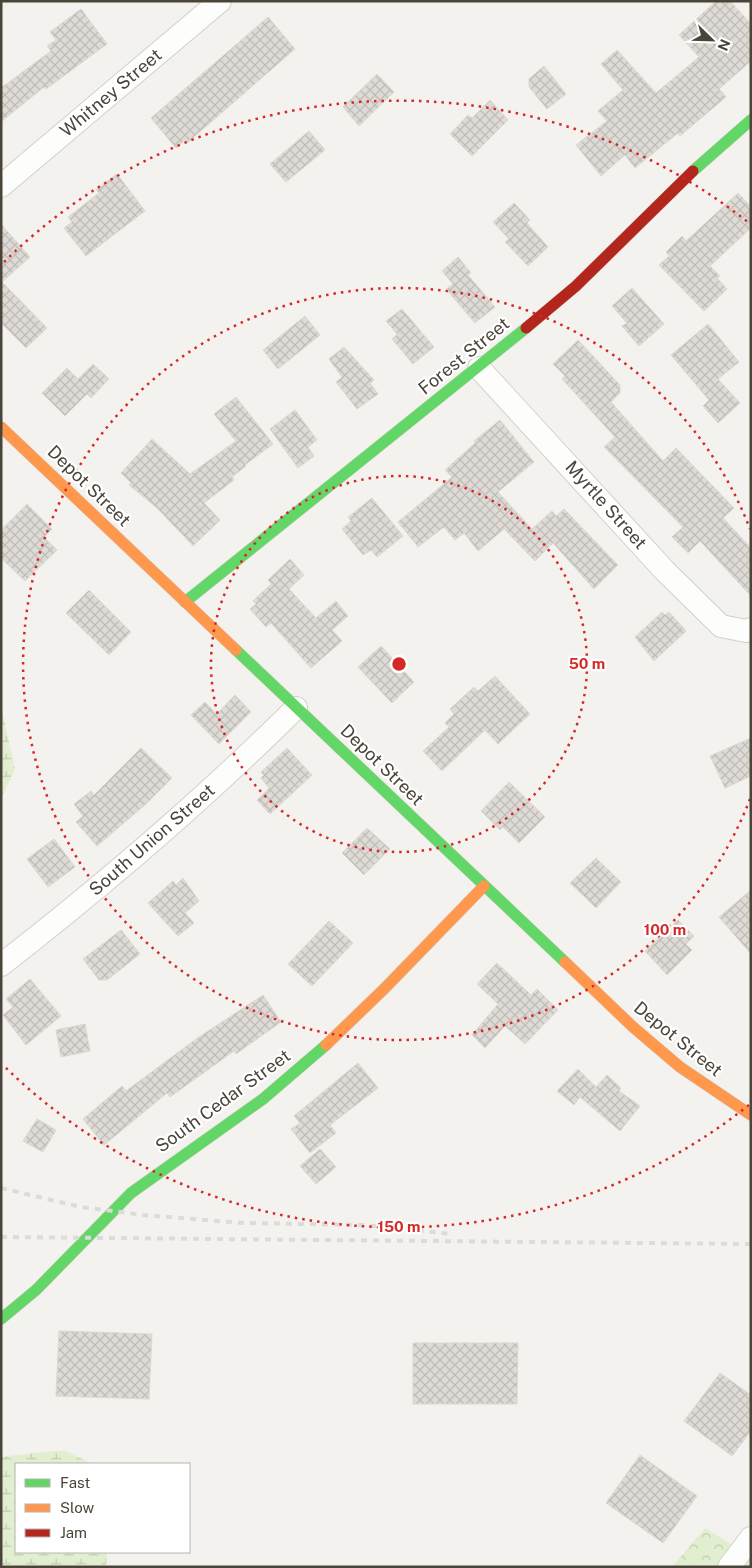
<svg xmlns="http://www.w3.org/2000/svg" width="752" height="1568" viewBox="0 0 752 1568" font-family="'Public Sans',sans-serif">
	<defs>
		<pattern id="wetland-marsh" width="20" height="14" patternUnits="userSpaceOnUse" patternTransform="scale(1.25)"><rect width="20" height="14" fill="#e1eecf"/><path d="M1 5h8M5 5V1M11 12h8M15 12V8" fill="none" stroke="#c3cdb2"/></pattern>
		<pattern id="park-crowns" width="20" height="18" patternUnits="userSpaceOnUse" patternTransform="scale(1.25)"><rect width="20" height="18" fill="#e1eecf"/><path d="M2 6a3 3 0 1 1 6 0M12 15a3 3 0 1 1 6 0" fill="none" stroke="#c3cdb2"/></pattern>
		<pattern id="building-cross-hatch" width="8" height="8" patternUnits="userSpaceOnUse" patternTransform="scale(1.25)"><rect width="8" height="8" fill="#dedbd6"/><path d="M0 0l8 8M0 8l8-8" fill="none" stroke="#c0bdb8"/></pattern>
	</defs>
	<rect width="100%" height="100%" fill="#f4f2ee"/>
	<path fill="url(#wetland-marsh)" d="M1 706 15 769 1 799Z
		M50 1451H65L93 1464H16V1552H107L106 1567H1V1457Z"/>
	<path fill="url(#park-crowns)" d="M705 1528 751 1556V1567H672Z"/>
	<path fill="url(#building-cross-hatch)" stroke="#dcd9d4" d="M716 1H730L751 24V61L719 89 726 97 680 136 678 133 635 168 625 155 601 176 576 145 607 121 598 111 623 90 601 64 617 50 656 93 699 57 679 35Z
		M81 9 107 44 46 89 44 87 1 122V88L51 51 47 46 56 40 50 32Z
		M268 17 295 49 187 143 185 140 176 148 151 118Z
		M544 66 566 94 547 109 529 87V79Z
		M377 74 394 92 359 126 343 107Z
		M490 100 508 120 472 156 450 134 468 115 472 118Z
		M309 131 325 150 286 182 270 164Z
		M117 174 145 211 86 256 64 228 72 222 68 217 99 193 96 190Z
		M738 193 751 207V228L710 266 720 276 717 278 727 289 704 311 659 265 669 256 666 252 682 236 686 241Z
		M514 203 530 220 527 223 548 247 528 266 505 242 509 239 493 222Z
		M1 224 30 257 2 282 47 328 26 348 1 323Z
		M458 257 471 273 468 275 495 307 475 323 446 289 453 284 442 271Z
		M632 288 664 324 639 346 622 326 627 323 612 306Z
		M402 309 434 347 413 364 392 339 397 334 386 321Z
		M305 316 320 335 278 369 263 350Z
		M708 324 739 362 718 379 740 403 718 423 703 406 709 400 671 355Z
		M578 340 620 385V393L611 402 663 461 676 448 734 508 723 518 751 548V596L700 541 688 553 672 537 683 527 604 447 615 437 562 379 565 376 553 364Z
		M344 347 374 380 370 383 378 394 357 409 336 382 342 377 329 359Z
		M93 364 109 379 91 398 87 394 65 416 42 393 67 368 78 379Z
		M236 397 273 444 245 465 246 466 232 477 234 480 204 503 220 520 193 546 157 508 129 485 131 483 121 473 152 439 190 474 236 441 214 414Z
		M295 410 317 440 308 447 314 456 298 468 270 429Z
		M500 420 534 462 498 492 532 529 552 511 556 516 564 509 618 565 594 589 553 543 535 561 504 529 478 551 464 533 455 540 444 527 418 547 398 522 452 477 445 470 475 443 474 441Z
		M372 498 403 536 377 557 371 550 363 555 342 529 351 521 348 517Z
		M27 504 52 529 44 537 57 550 25 581 1 558V530Z
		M290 559 304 575 289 589 316 618 336 601 348 616 332 630 342 641 311 668 271 623 266 627 250 609 256 604 253 601 271 584 268 580Z
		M89 590 131 632 109 655 66 613Z
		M662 612 665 615 669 612 686 631 654 661 635 637Z
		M381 646 414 682 392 703 358 667Z
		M495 676 530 714 498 744 485 730 442 771 423 751 449 727 445 723 454 714 450 709 474 687 478 691Z
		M235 695 251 712 219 744 191 715 205 702 217 714Z
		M751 738V776L725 788 710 756Z
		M141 748 172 778 146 804 97 846 76 822 83 816 74 804 91 791 94 795Z
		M287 748 312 775 270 814 257 800 269 788 261 778 264 775 261 772Z
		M509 782 545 817 519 843 503 827 500 830 481 811Z
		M367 828 390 849 364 875 342 853Z
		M54 839 75 867 48 887 27 859Z
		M596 858 621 882 596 908 570 883Z
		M183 878 199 901 185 913 194 923 178 936 148 903 173 881 176 885Z
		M751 890V954L719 917Z
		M678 920 694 936 686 944 692 950 667 975 645 951Z
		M329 921 353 943 312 986 288 964Z
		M121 930 140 954 107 980H99L83 959Z
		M497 963 531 995 537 989 558 1010 525 1044 505 1026 485 1048 472 1035 498 1004 477 984Z
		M30 979 61 1016 26 1045 3 1015 13 1007 6 999Z
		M263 995 281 1022 236 1054 234 1051 170 1097 167 1093 104 1145 83 1119 122 1086 126 1091 196 1039Z
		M85 1024 90 1051 61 1057 56 1030Z
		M358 1063 378 1088 330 1125 336 1133 310 1153 291 1129 300 1123 294 1116Z
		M578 1069 596 1087 607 1075 621 1088 619 1091 640 1106 620 1131 580 1097 574 1105 557 1091Z
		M37 1119 56 1130 43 1152 23 1141Z
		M320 1149 336 1167 316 1184 300 1166Z
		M59 1331 152 1334 149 1399 56 1396Z
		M413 1343H518L517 1404H413Z
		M720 1373 751 1395V1431L732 1456 684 1421Z
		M640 1455 697 1496 663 1543 606 1503Z"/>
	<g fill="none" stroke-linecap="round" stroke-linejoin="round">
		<defs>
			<path id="street" d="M1 186 220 1
				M479 368 665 571 721 626 746 631 751 629
				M1 965C104 885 203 800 296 708
				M729 1567 751 1538"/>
			<path id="fast" d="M693 171 751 120
				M185 602 526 328
				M236 650 565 962
				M1 1319 36 1290 131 1193 263 1099 326 1045"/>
			<path id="slow" d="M1 427 236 650
				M565 962 633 1027 680 1067 751 1115
				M326 1045 385 988 484 886"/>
			<path id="jam" d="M526 328 576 286 693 171"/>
		</defs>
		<use href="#street" stroke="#d2d0cb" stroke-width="24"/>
		<use href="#fast" stroke="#d3cfc5" stroke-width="12"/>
		<use href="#slow" stroke="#d3cfc5" stroke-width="12"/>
		<use href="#jam" stroke="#d3cfc5" stroke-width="12"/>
		<use href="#street" stroke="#fdfdfc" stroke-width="22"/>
		<use href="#fast" stroke="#63d668" stroke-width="11"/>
		<use href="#slow" stroke="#ff974d" stroke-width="11"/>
		<use href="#jam" stroke="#b3261e" stroke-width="11"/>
		<path stroke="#dbdbda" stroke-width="4" stroke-dasharray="6 6" stroke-linecap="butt" d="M1 1188 81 1207 143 1215 243 1223 363 1225 452 1234
			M1 1237 751 1244"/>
	</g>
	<g fill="none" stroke="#d62828" stroke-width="2.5" stroke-dasharray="2.5 5">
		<circle cx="399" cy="664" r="188"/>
		<path d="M750 799A376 376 0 1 1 750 529"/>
		<path d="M749 1105A563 563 0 0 1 4 1066M4 262A563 563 0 0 1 749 223"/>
	</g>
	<g text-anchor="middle" stroke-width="4.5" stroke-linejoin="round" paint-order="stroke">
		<g font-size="18" fill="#4b4439" stroke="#fff">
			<text transform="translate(111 93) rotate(-40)" y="6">Whitney Street</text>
			<text transform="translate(464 356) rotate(-39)" y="6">Forest Street</text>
			<text transform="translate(89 486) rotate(44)" y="6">Depot Street</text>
			<text transform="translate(606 505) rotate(48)" y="6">Myrtle Street</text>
			<text transform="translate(382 765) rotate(44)" y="6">Depot Street</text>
			<text transform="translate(152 840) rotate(-41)" y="6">South Union Street</text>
			<text transform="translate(678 1039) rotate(39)" y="6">Depot Street</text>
			<text transform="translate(223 1101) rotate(-36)" y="6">South Cedar Street</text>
		</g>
	</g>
	<circle cx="399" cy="664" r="8" fill="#d62828" stroke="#fff" stroke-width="2.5"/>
	<g font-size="15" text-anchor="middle" font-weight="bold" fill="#d62828" stroke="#fff" stroke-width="4.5" stroke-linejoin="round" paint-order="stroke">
		<text x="587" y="669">50 m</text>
		<text x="665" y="935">100 m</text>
		<text x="399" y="1232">150 m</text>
	</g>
	<rect width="752" height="1568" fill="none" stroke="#4b4439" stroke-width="5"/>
	<rect x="15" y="1463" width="175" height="90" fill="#ffffff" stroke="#b7b4b0"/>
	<rect x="25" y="1479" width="25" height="8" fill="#63d668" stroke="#b7b4b0"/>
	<text x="60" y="1488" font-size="15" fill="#4b4439">Fast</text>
	<rect x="25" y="1504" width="25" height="8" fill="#ff974d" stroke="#b7b4b0"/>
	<text x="60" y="1513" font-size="15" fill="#4b4439">Slow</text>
	<rect x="25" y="1529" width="25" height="8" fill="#b3261e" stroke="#b7b4b0"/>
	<text x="60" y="1538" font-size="15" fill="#4b4439">Jam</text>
	<g transform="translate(712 40) rotate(113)" stroke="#ffffff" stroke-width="4" paint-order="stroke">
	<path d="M0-4L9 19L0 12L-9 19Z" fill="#4b4439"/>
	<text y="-8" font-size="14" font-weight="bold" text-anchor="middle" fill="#4b4439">N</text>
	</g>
</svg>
